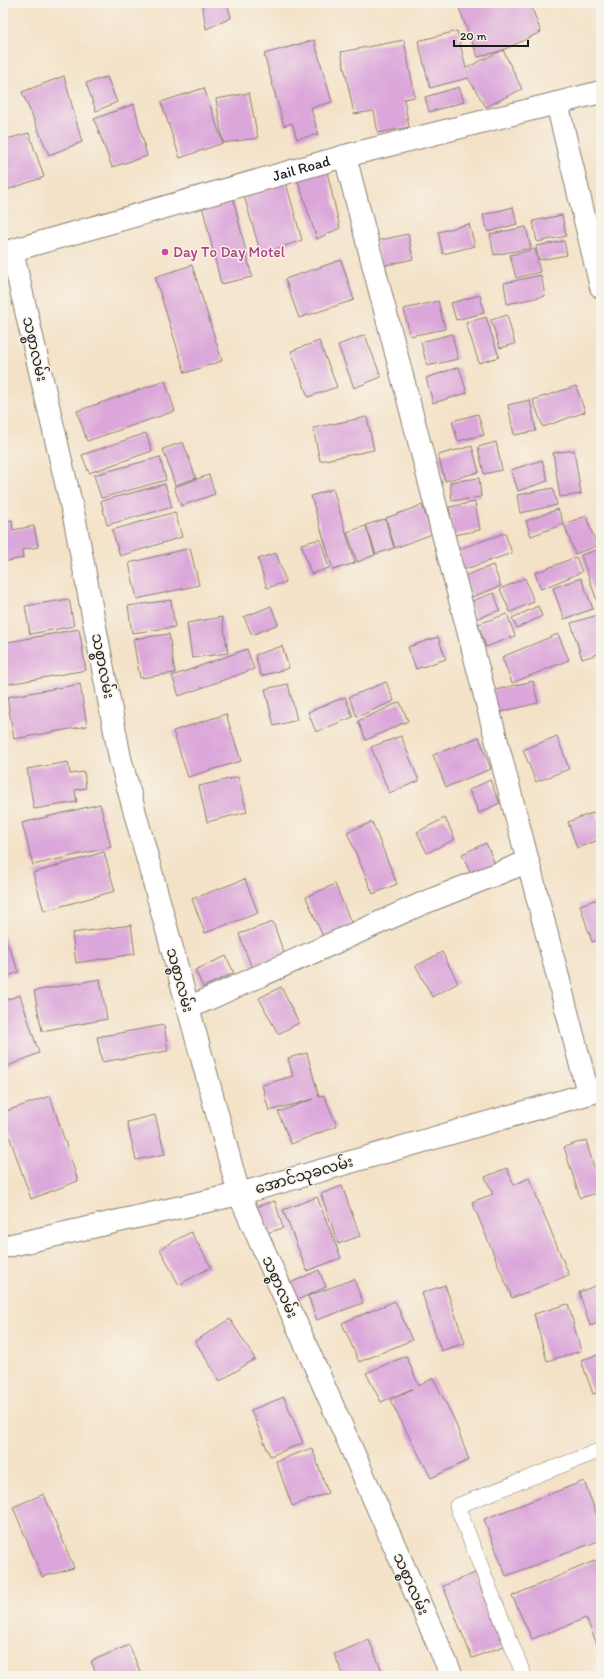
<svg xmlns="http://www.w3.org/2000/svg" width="604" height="1679" viewBox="0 0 604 1679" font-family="Itim,'Noto Sans Myanmar',sans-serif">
	<rect width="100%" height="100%" fill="#f7f3e8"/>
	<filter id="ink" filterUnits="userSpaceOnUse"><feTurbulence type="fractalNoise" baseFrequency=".025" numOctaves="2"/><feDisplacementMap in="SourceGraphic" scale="8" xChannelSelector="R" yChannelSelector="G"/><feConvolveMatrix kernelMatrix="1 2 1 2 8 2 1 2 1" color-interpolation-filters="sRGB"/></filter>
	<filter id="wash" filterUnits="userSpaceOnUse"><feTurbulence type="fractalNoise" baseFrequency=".012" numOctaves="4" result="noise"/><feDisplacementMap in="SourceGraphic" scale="16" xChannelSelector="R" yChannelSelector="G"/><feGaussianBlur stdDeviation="0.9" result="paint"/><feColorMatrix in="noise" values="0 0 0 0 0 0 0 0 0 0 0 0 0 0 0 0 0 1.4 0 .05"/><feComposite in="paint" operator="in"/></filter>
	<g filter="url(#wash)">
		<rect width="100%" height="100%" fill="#f4e2c8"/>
		<g id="blocks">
			<path fill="#dba6da" d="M202 3H227L231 18 206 29Z
				M457 3H530L541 32 503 50 478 57Z
				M457 31 466 68 503 50 522 89 486 107 468 78 430 88 418 41Z
				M314 40 332 102 311 108 318 134 297 139 292 123 284 126 264 54Z
				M404 40 415 97 404 99 409 127 378 133 374 111 354 114 341 52Z
				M64 76 82 142 49 155 22 92Z
				M107 77 117 102 96 111 86 83Z
				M459 87 464 102 429 112 425 97Z
				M204 88 223 143 216 99 249 93 258 138 223 143 180 158 161 102Z
				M134 104 147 156 112 167 94 119Z
				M29 133 44 177 4 191 3 140Z
				M325 163 340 228 317 239 295 172Z
				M284 176 302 240 261 254 242 189Z
				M232 193 252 277 221 284 201 201Z
				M513 207 517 224 488 232 483 215Z
				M562 215 566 236 537 242 533 221Z
				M469 224 475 246 443 254 438 232Z
				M526 227 531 248 494 255 490 234Z
				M408 234 413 259 382 266 376 241Z
				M564 241 567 255 539 260 536 246Z
				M535 249 540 272 516 278 510 255Z
				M341 260 354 300 299 318 285 279Z
				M192 265 222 361 185 373 155 277Z
				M541 275 545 296 507 304 504 283Z
				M480 295 484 313 456 320 451 303Z
				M438 301 445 329 410 336 404 309Z
				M507 315 515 344 500 348 491 320Z
				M486 317 499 357 479 363 466 323Z
				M452 334 458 359 427 366 421 342Z
				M365 335 381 377 354 388 338 345Z
				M319 341 337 387 308 397 291 351Z
				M459 367 467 393 433 403 426 378Z
				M165 381 175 411 87 441 77 411Z
				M576 386 585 412 543 427 533 400Z
				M530 400 536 431 514 435 508 405Z
				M478 414 484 435 458 441 452 421Z
				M367 417 374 450 320 461 313 428Z
				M146 433 152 451 89 473 82 455Z
				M183 442 196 478 175 485 163 449Z
				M496 442 502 470 484 474 478 447Z
				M472 446 479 472 445 481 438 455Z
				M574 450 581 494 560 497 553 453Z
				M160 457 166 480 101 498 94 475Z
				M542 460 548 481 518 491 511 470Z
				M209 475 215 494 181 506 174 487Z
				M479 478 481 497 452 501 450 482Z
				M165 484 172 507 107 525 101 501Z
				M553 488 557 505 520 513 517 495Z
				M333 489 355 563 333 570 311 496Z
				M475 502 480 530 454 535 449 507Z
				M422 505 432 534 395 548 386 518Z
				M558 509 564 524 531 536 526 521Z
				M175 512 182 537 120 556 112 530Z
				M586 516 597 546 575 554 564 524Z
				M385 519 394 548 376 554 366 525Z
				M12 520 13 530 34 526 38 547 22 550 23 558 3 562V521Z
				M366 526 375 555 357 562 347 532Z
				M505 533 512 553 460 571 453 551Z
				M320 539 329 568 311 574 301 544Z
				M190 548 199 585 137 599 129 563Z
				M600 549 601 603 598 604 581 555Z
				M276 553 286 582 267 588 258 559Z
				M576 557 582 572 541 589 535 573Z
				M493 565 501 586 472 597 464 576Z
				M525 578 534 602 510 612 500 589Z
				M581 578 593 609 564 619 553 588Z
				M494 593 500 610 475 619 469 602Z
				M69 599 74 626 30 634 25 606Z
				M171 600 175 627 132 633 128 606Z
				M271 606 278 624 252 635 244 617Z
				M538 606 542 616 517 628 512 618Z
				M507 614 515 636 486 647 478 624Z
				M601 614V653L582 659 571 623Z
				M222 617 228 653 192 658 187 623Z
				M79 629 86 670 3 685V643Z
				M169 634 175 673 140 678 133 639Z
				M558 634 569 660 512 683 502 657Z
				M438 637 446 659 416 669 408 647Z
				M282 646 289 668 261 676 255 655Z
				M247 649 254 669 179 696 172 676Z
				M533 681 538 703 496 713 491 691Z
				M386 682 394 701 357 717 349 697Z
				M80 684 87 726 14 739 7 697Z
				M288 684 297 720 274 726 265 689Z
				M345 697 353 717 316 732 308 712Z
				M400 702 408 721 366 740 358 721Z
				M226 714 241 761 188 777 173 731Z
				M401 736 419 781 389 793 371 747Z
				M557 736 569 769 536 782 523 750Z
				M479 737 491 769 446 787 433 755Z
				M68 762 70 774 84 772 86 788 75 790 77 802 34 809 27 769Z
				M238 777 247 812 207 822 199 786Z
				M490 780 500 803 479 813 469 790Z
				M100 804 111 847 33 865 22 823Z
				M595 812 601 828V839L577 848 568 822Z
				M445 818 455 839 427 853 417 832Z
				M372 822 397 884 373 894 347 832Z
				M486 843 496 866 472 876 462 854Z
				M104 852 115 891 44 911 33 873Z
				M245 879 258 913 205 933 192 899Z
				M335 884 355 932 326 944 306 897Z
				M601 898V939L592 942 580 905Z
				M273 922 287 962 254 974 239 934Z
				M131 925 135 954 76 963 72 933Z
				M3 933 19 972 3 978Z
				M442 952 458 983 432 997 416 966Z
				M226 956 234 973 203 987 195 970Z
				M100 979 107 1019 42 1031 34 991Z
				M281 987 299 1023 278 1034 259 998Z
				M20 995 39 1053 3 1068V1001Z
				M164 1025 168 1051 102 1062 97 1037Z
				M307 1053 319 1097 324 1095 337 1126 291 1144 278 1112 313 1099 269 1111 262 1085 293 1076 288 1058Z
				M50 1096 78 1181 31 1199 3 1118V1112Z
				M155 1115 165 1154 136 1160 127 1122Z
				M586 1140 601 1192 580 1198 564 1147Z
				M507 1168 514 1185 529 1178 569 1275 512 1298 472 1202 493 1194 485 1177Z
				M342 1186 360 1236 338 1244 321 1194Z
				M317 1197 341 1258 307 1271 283 1210Z
				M275 1201 283 1228 260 1235 251 1208Z
				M191 1232 211 1267 179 1285 160 1249Z
				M319 1270 326 1287 295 1301 288 1284Z
				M354 1279 363 1303 317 1320 308 1296Z
				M601 1284V1322L590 1326 579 1292Z
				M445 1285 465 1343 441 1351 422 1293Z
				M395 1301 412 1340 359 1362 342 1323Z
				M568 1304 581 1351 547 1361 534 1314Z
				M230 1319 255 1359 220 1381 195 1341Z
				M601 1354V1391L593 1394 581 1360Z
				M406 1356 419 1386 433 1378 454 1419 469 1460 431 1478 390 1400 412 1389 381 1402 366 1373Z
				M284 1397 303 1443 270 1456 251 1410Z
				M312 1448 328 1493 292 1506 276 1461Z
				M584 1481 601 1526V1540L506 1576 484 1519Z
				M44 1494 74 1568 42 1577 13 1507Z
				M601 1558V1654L586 1618 532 1639 512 1596Z
				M475 1573 504 1646 472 1658 443 1586Z
				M369 1640 384 1676H344L334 1654Z
				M129 1645 142 1676H97L91 1661Z"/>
		</g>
	</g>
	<g filter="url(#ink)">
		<use href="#blocks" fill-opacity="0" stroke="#887f72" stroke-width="1"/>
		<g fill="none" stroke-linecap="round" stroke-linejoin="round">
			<defs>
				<path id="service" d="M524 1676 457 1506 601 1450"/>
				<g id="minor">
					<path d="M557 103 601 287"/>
					<path d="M345 156 588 1093"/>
					<path d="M12 251 75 521 120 758 239 1194 452 1676"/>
					<path id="s1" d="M3 253 345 156 601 92"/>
					<path d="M188 1008 421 904 527 862"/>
					<path d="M3 1247 239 1194 601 1090"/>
				</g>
			</defs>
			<use href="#service" stroke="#887f72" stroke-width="16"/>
			<use href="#minor" stroke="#887f72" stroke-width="24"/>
			<use href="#service" stroke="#fff" stroke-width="15"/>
			<use href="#minor" stroke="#fff" stroke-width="22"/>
		</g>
	</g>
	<circle fill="#d1479c" stroke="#f7f3e8" stroke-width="1.5" cx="165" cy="252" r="4"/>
	<g text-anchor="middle" stroke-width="3" stroke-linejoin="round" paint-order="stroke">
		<g font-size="15" fill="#1c1c1c" stroke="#f7f3e8">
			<text dy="5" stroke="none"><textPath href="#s1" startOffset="310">Jail Road</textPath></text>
			<text transform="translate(35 349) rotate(77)" y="5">သစ္စာလမ်း</text>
			<text transform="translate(103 666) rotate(79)" y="5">သစ္စာလမ်း</text>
			<text transform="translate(180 980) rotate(75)" y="5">သစ္စာလမ်း</text>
			<text transform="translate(304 1175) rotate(-16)" y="5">အောင်သုခလမ်း</text>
			<text transform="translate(280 1287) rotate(66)" y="5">သစ္စာလမ်း</text>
			<text transform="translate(411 1584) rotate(66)" y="5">သစ္စာလမ်း</text>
		</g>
		<g font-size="15" fill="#b23c85" stroke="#f7f3e8" text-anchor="start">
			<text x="173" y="257">Day To Day Motel</text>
		</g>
	</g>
	<rect width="604" height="1679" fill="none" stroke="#f7f3e8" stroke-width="16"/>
	<path d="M454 40v6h74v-6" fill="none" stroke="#1c1c1c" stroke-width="2"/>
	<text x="460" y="40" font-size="12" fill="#1c1c1c" stroke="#f7f3e8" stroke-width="3" paint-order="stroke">20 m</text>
</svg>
